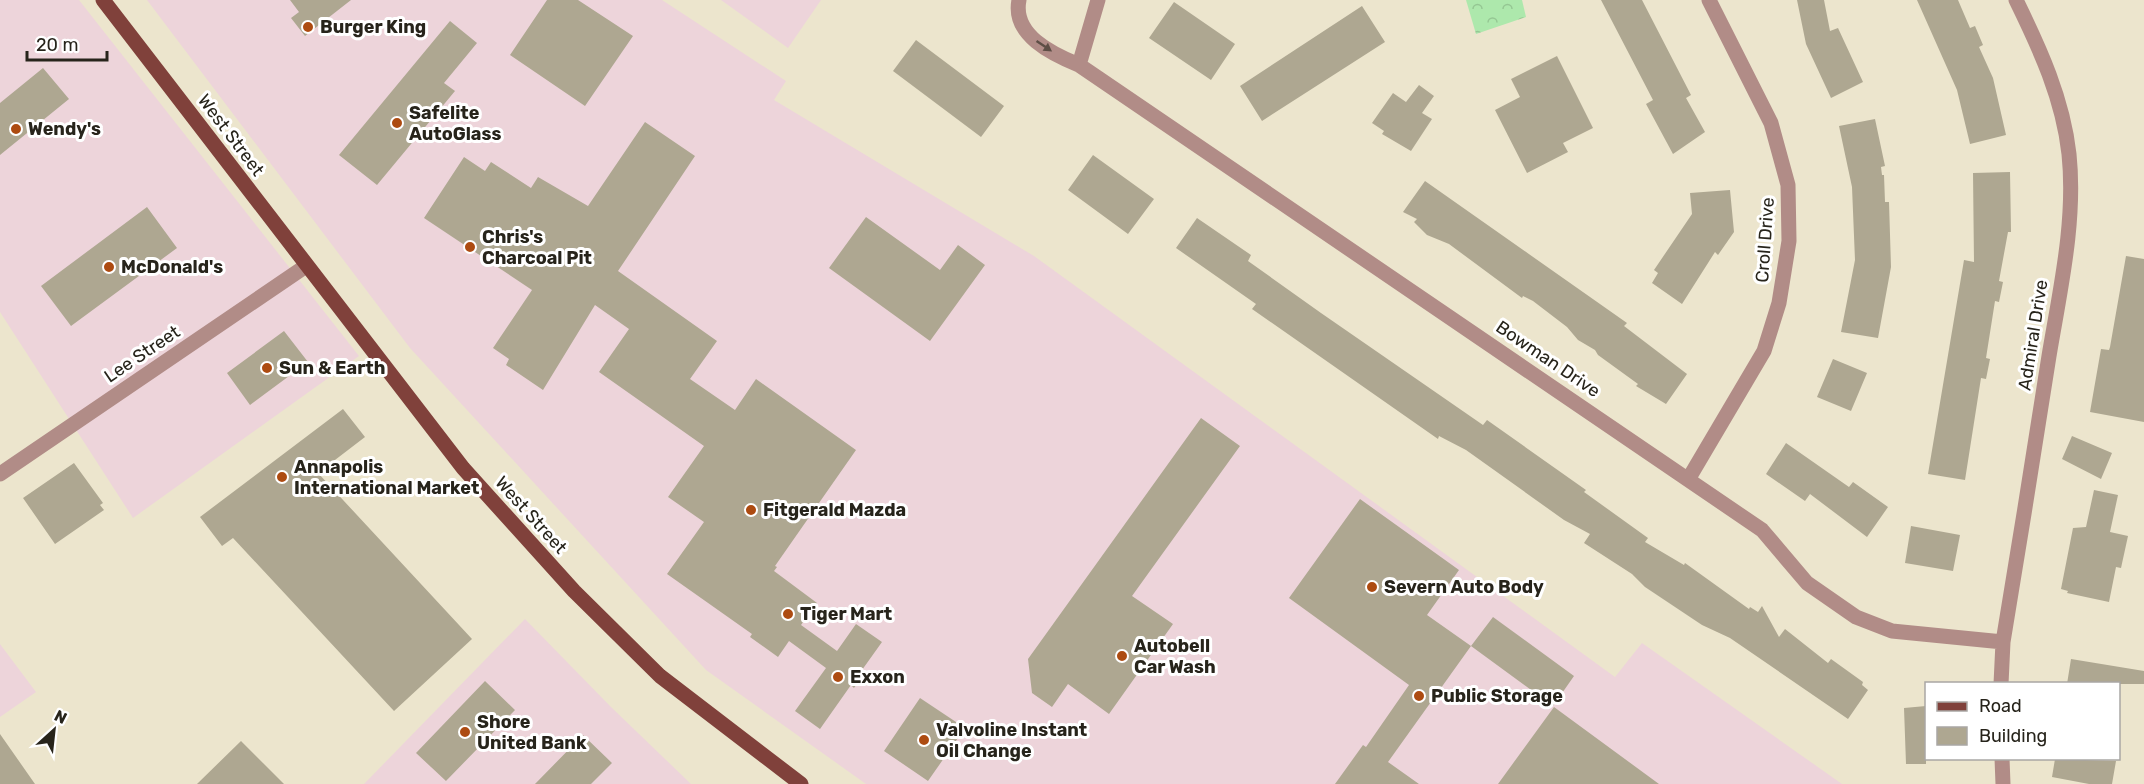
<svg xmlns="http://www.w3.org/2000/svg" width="2144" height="784" viewBox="0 0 2144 784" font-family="Rubik,sans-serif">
	<defs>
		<pattern id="park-crowns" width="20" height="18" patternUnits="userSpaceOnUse" patternTransform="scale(1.5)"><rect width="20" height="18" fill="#ade8ac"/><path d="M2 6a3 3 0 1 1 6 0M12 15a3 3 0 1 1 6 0" fill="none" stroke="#95c793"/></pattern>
	</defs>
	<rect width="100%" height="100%" fill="#ece5cd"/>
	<path fill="#edd4da" d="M0 0H79L359 356 133 518 0 312Z
		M147 0H662L786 81 774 100 1034 256 1615 677 1642 643 1842 784H866L706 670 410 348Z
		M721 0H821L788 48Z
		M525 619 611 707 691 784H364Z
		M0 644 36 692 0 717Z"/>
	<path fill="url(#park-crowns)" d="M1466 0H1522L1526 17 1476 34Z"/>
	<path fill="#aea791" d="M290 0H351L305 36 291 18 299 12Z
		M547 0H578L633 36 585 106 510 55Z
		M1601 0H1642L1691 95 1686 98 1705 132 1673 154 1646 104 1653 100Z
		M1797 0H1824L1830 31 1838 28 1863 82 1831 98 1806 44Z
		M1917 0H1958L1970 28 1975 26 1983 45 1979 47 1993 78 2006 135 1970 144 1957 90Z
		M1174 2 1235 44 1211 80 1149 38Z
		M1362 6 1385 42 1262 121 1240 86Z
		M450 21 477 43 444 83 455 91 377 185 339 155Z
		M916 40 1004 106 981 137 893 71Z
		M1557 56 1593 128 1563 143 1568 152 1527 173 1495 110 1520 97 1511 79Z
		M43 68 69 99 0 155V103Z
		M1419 85 1434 96 1422 113 1432 119 1411 151 1382 134 1384 131 1372 123 1393 93 1406 102Z
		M1875 119 1885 166 1881 167 1882 175H1884L1885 202H1889L1891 267 1878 338 1841 332 1855 260 1852 187 1839 126Z
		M645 122 695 156 618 271 717 341 690 379 735 410 756 379 856 450 775 566 777 567 774 571 817 603 801 625 837 651 856 624 882 642 862 670 865 672 854 688 851 685 820 729 795 711 826 668 789 641 778 657 750 637 752 634 667 574 704 522 668 497 704 446 599 372 629 329 595 305 543 390 506 365 509 359 493 348 532 290 424 218 464 157 485 171 491 162 531 188 538 177 588 206Z
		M1093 155 1154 199 1128 234 1068 190Z
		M2010 172 2011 232H2008L1999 281 2003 282 1999 302 1995 301 1986 358 1990 359 1986 379 1981 378 1965 480 1928 474 1964 260 1974 262 1973 173Z
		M1425 181 1627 323 1624 326 1687 374 1666 404 1636 386 1638 384 1598 355 1595 350 1578 340 1567 327 1533 301 1523 296 1522 298 1449 244 1427 235 1414 222 1417 219 1403 212Z
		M1730 190 1734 232 1718 255 1715 252 1682 304 1652 283 1658 273 1654 270 1692 214 1690 193Z
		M147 207 177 248 71 326 41 286Z
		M866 217 940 270 958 245 985 265 930 341 829 268Z
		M1197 218 1251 255 1248 261 1321 313 1483 425 1487 420 1586 490 1584 492 1648 538 1645 542 1684 565 1685 563 1749 609 1750 607 1758 612 1762 606 1779 637 1785 629 1828 663 1831 659 1863 682 1862 685 1868 690 1848 719 1730 638 1702 625 1645 587 1632 574 1584 543 1590 534 1564 520 1466 450 1439 436 1438 439 1252 309 1256 304 1176 248Z
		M2126 256 2144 259V422L2090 412 2101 349 2109 350 2110 347Z
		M284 331 308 362 250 405 227 373Z
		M1833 359 1867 373 1851 411 1817 397Z
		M343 409 365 437 318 473 472 639 394 711 233 538 222 546 200 517Z
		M1201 418 1240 446 1132 596 1173 624 1109 714 1068 684 1052 707 1032 693 1028 659Z
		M2072 436 2112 453 2101 479 2062 459Z
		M1786 443 1849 487 1853 482 1888 507 1867 537 1810 494 1805 501 1766 474Z
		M74 463 103 503 100 505 104 510 55 544 23 498Z
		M2094 490 2118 495 2110 532 2128 536 2121 568 2116 567 2109 602 2067 593 2068 591 2061 589 2073 528 2086 527Z
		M1360 499 1459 570 1427 615 1471 646 1388 762 1419 784H1335L1363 745 1366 747 1409 685 1289 598Z
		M1911 526 1960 535 1953 571 1905 563Z
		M1493 617 1574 676 1553 706 1471 646Z
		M2071 659 2144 671V684H2067Z
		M485 681 515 710 446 781 416 753Z
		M920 698 965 728 928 781 884 751Z
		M1926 706V764H1906L1904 708Z
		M1554 707 1659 784H1498Z
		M0 734 35 784H0Z
		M583 735 612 763 591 784H535Z
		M241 741 284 784H197Z
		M2055 759 2116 761 2112 784H2089L2052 777Z"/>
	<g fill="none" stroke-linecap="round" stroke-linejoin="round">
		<path stroke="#b18c87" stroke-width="15" d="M1019 0C1012 35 1052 54 1079 65L1098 0
			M1079 65 1762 530 1807 583 1856 617 1892 631 2003 642
			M0 474 306 266
			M1689 478 1764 351 1779 303 1789 241 1788 185 1771 123 1709 0
			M2001 684 2003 642C2019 547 2034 451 2049 356 2060 290 2076 221 2069 154 2063 99 2040 49 2016 0
			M2002 758 2003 784"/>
		<path stroke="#80413b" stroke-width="15" d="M103 0 463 468 574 591 660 676 801 784"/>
	</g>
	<defs><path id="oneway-solid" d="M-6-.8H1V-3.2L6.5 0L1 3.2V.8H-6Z" transform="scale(1.5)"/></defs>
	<use fill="#5e4e46" href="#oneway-solid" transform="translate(1044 46) rotate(34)"/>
	<g fill="#ad4b11" stroke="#fff" stroke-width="2">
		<circle cx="308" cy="27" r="6"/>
		<circle cx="397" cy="123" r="6"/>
		<circle cx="16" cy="129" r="6"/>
		<circle cx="470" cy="247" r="6"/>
		<circle cx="109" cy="267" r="6"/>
		<circle cx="267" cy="368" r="6"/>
		<circle cx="282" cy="477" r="6"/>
		<circle cx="751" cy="510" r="6"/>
		<circle cx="1372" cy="587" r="6"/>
		<circle cx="788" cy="614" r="6"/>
		<circle cx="1122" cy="656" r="6"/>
		<circle cx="838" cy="677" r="6"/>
		<circle cx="1419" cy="696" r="6"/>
		<circle cx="465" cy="732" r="6"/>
		<circle cx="924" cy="740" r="6"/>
	</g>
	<g text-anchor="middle" stroke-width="6" stroke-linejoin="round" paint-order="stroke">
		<g font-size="18" font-weight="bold" fill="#27241b" stroke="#fff" text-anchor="start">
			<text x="320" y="33">Burger King</text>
			<text x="409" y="119">Safelite<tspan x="409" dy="21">AutoGlass</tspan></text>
			<text x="28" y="135">Wendy's</text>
			<text x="482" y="243">Chris's<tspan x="482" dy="21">Charcoal Pit</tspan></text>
			<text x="121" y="273">McDonald's</text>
			<text x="279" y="374">Sun &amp; Earth</text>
			<text x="294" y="473">Annapolis<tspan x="294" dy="21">International Market</tspan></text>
			<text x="763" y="516">Fitgerald Mazda</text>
			<text x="1384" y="593">Severn Auto Body</text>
			<text x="800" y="620">Tiger Mart</text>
			<text x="1134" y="652">Autobell<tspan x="1134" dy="21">Car Wash</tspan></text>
			<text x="850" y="683">Exxon</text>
			<text x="1431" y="702">Public Storage</text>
			<text x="477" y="728">Shore<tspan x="477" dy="21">United Bank</tspan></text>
			<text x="936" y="736">Valvoline Instant<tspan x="936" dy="21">Oil Change</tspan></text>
		</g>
		<g font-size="18" fill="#27241b" stroke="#fff">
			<text transform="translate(231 135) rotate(53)" y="6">West Street</text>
			<text transform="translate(1765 240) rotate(-86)" y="6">Croll Drive</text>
			<text transform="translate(2033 335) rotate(-81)" y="6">Admiral Drive</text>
			<text transform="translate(142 354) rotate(-34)" y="6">Lee Street</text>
			<text transform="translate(1548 359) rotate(34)" y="6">Bowman Drive</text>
			<text transform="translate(531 515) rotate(48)" y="6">West Street</text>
		</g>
	</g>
	<rect x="1925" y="682" width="195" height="78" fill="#ffffff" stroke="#a9a7a4" stroke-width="1.5"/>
	<rect x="1937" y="702" width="30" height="9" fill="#80413b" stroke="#a9a7a4" stroke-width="1.5"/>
	<text x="1979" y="712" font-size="18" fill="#27241b">Road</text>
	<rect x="1937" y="727" width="30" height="18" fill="#aea791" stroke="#a9a7a4" stroke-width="1.5"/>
	<text x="1979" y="742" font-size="18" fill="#27241b">Building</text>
	<g transform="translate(54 730) rotate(27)" stroke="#ffffff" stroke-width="4.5" paint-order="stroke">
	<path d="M0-4.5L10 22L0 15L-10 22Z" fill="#27241b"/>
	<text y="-9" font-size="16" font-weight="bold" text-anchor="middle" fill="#27241b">N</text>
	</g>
	<path d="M27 51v9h80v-9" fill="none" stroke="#27241b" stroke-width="3"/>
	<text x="36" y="51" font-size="18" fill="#27241b" stroke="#ffffff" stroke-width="4.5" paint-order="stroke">20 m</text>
</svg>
